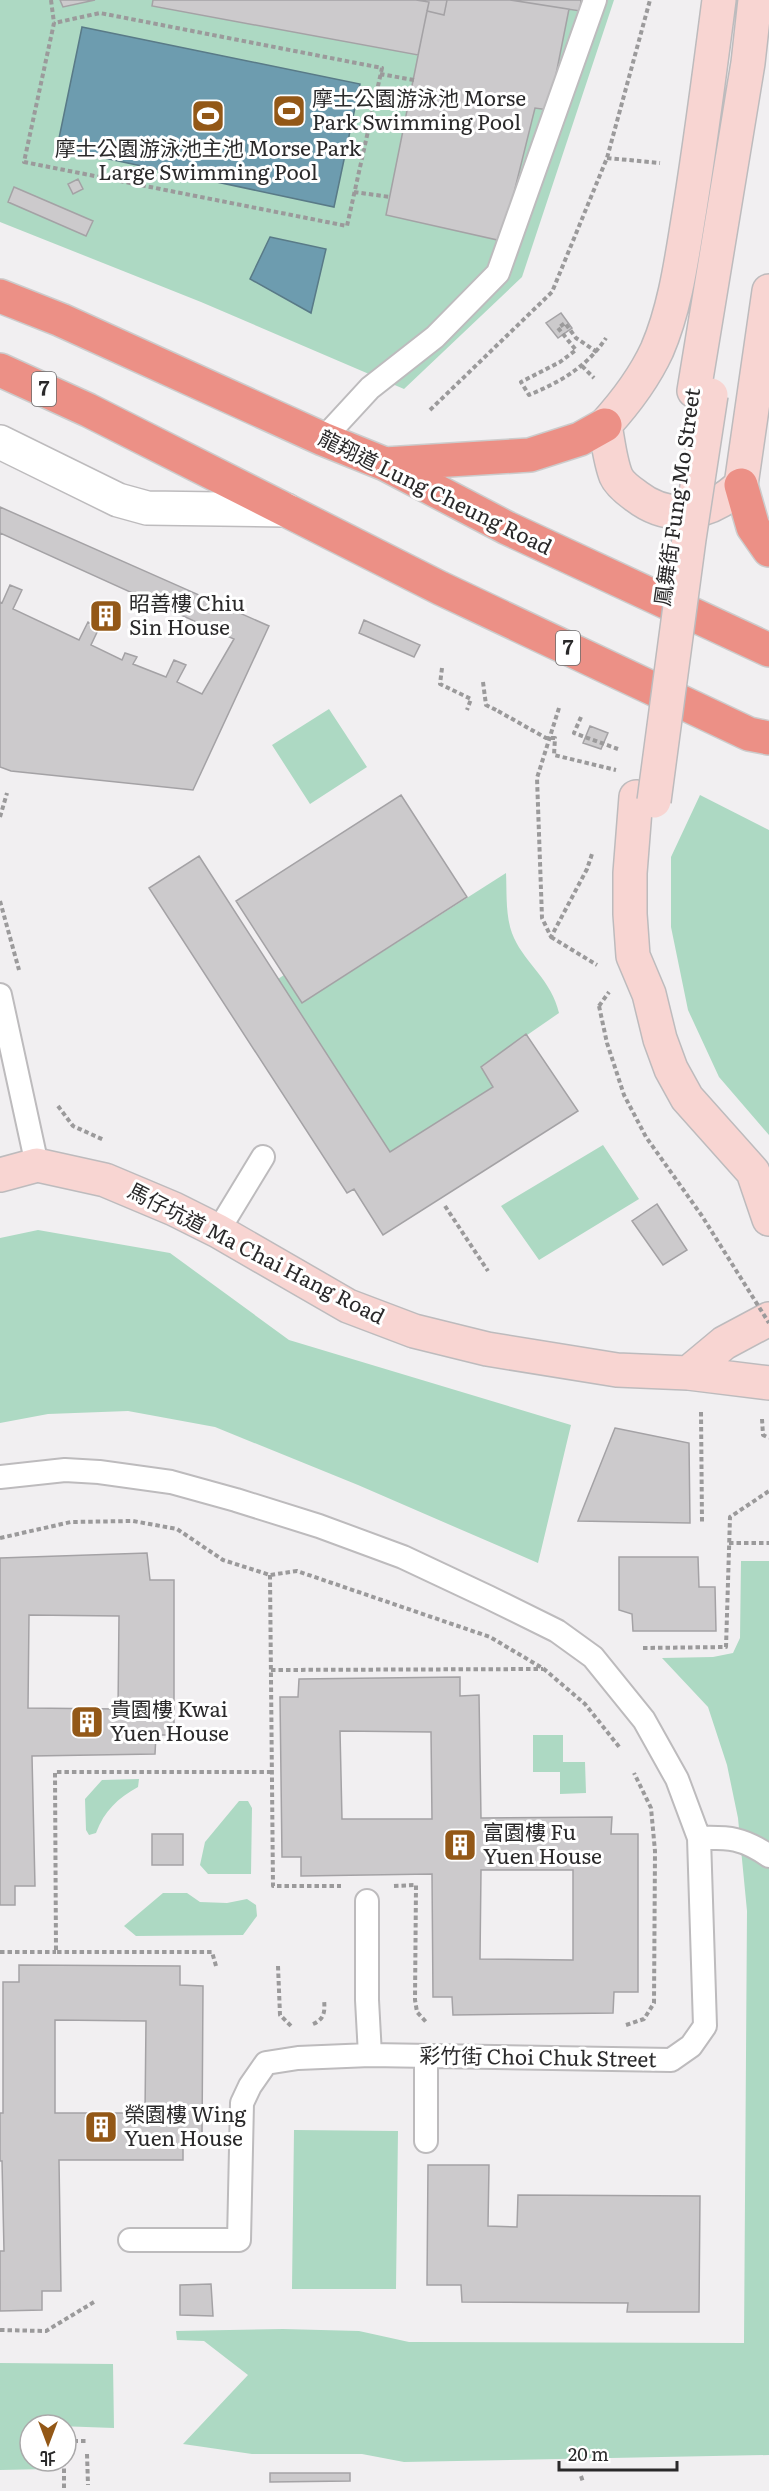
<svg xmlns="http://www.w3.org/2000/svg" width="769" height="2491" viewBox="0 0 769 2491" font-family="Literata,'Noto Sans TC',serif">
	<rect width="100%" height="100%" fill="#f1eff1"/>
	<path fill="#add9c3" d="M0 0H614L522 277 404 389 201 302 0 222Z
		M329 709 367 767 310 804 272 745Z
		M700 795 769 830V1135L719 1077 688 1010 671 927V857Z
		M506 873C507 893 505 919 514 938 526 964 552 981 559 1013L481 1067 493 1087 390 1152 278 979 284 975 302 1003Z
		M603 1145 639 1199 539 1260 501 1206Z
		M38 1230 170 1253 289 1340 571 1425 538 1563 358 1485 215 1427 128 1411 48 1414 0 1423V1238Z
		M741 1561H769V2455L404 2462 362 2454H252L183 2444 248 2375 204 2341 177 2340 176 2331 283 2329 359 2331 409 2342 744 2343 747 1911 738 1818 727 1765 708 1707 662 1658 713 1657 733 1653 740 1638Z
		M533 1735H563V1762H585L586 1793 560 1794V1772H533Z
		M139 1779 138 1787C118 1798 104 1811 96 1833L89 1835 86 1830 85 1799 102 1780Z
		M239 1801H248L252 1808 251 1874H208L200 1865 205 1842Z
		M163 1893H187L200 1902 227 1903 247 1899 256 1905 257 1916 243 1935 136 1936 124 1926Z
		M294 2130 398 2131 396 2289H292Z
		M0 2363 113 2364 114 2428 30 2425V2461H49V2469L0 2470Z"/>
	<path fill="#6d9caf" stroke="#597a87" stroke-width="1.5" d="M82 27 360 84 334 207 57 148Z
		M270 237 326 249 311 313 250 279Z"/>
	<path fill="#cccacc" stroke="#a4a2a5" stroke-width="1.5" fill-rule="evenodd" d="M60 0H95L63 7Z
		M153 0H416L429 2 418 55 152 6Z
		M416 0H447L444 15 427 11 429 2Z
		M447 0H511L569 9 549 110 535 108 502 241 386 215 427 11 444 15Z
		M510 0H581L580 11Z
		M78 179 83 189 73 194 68 184Z
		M14 187 93 221 86 236 8 202Z
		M561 313 572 328 558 338 546 323Z
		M0 507 269 626 193 790 11 771 0 767Z
		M0 533 234 639 202 694 177 682 186 665 174 660 166 677 133 664 137 657 125 653 122 660 91 645 99 628 88 622 79 640 13 609 22 590 10 585 2 603 0 602Z
		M364 620 420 645 414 657 359 633Z
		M590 726 608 733 601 749 583 743Z
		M401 795 467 897 302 1003 236 901Z
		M199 856 390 1152 493 1087 481 1067 526 1034 578 1111 383 1235 354 1189 347 1193 149 888Z
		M657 1204 687 1250 663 1265 632 1221Z
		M615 1428 689 1443 690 1523 578 1521Z
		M147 1553 150 1580H174V1735H156L155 1754 32 1756 35 1886H15V1905H0V1558ZM29 1615 119 1616 118 1709 28 1708Z
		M619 1557H698L699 1587H715L716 1631H633L632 1614 619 1610Z
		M460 1677V1696L479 1695 481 1818 612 1817 611 1834H638V1992H614L613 2013 453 2015 452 1997H433L432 1874 301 1876V1857H282L280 1697H298L299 1679ZM340 1731 431 1732 432 1819H342ZM481 1870H573V1960L480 1959Z
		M152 1834H183V1865H152Z
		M19 1965 180 1966V1985L203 1986 202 2140H183V2160H59L61 2291H42V2310L0 2311V2251H4L2 2161H0V2113H3V1982H19ZM55 2020 146 2021 145 2113H55Z
		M428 2165H489L488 2226 517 2227 518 2195 700 2196 699 2312H627L628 2303 462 2302 461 2285H427Z
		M211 2284 213 2316 180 2315V2285Z
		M270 2473H350V2481L270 2482Z"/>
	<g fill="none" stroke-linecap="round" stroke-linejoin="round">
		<defs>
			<path id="service" d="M323 439 370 388 435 337 498 273 595 0
				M0 995 37 1165
				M218 1231 263 1157
				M0 1477 65 1470 99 1472 171 1482 236 1500 319 1526 403 1557 488 1597 557 1631 593 1657 644 1720 677 1779 699 1838 705 2026 691 2046 671 2060 370 2055 298 2058 266 2063 250 2086 242 2103 239 2240H130
				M699 1838C729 1837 743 1838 769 1856
				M367 1901V2000L370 2055
				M426 2141V2057"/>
			<path id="minor" d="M0 442 118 500 147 508 286 510"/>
			<path id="secondary" d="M719 0C710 70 701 139 690 208 682 256 676 306 657 350 644 378 625 403 605 425 608 441 610 461 616 476 619 483 629 491 636 496 671 523 711 514 741 485L769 291
				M694 391 748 63 755 0
				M636 797 630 873V914L633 956 649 994 660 1039 671 1069 687 1098 753 1172 769 1219
				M0 1175 37 1165 105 1180 174 1209 218 1231 348 1306 414 1331 487 1349 617 1370 688 1373 769 1383
				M688 1373 724 1343 769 1319"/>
			<path id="trunk" d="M0 296 61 320 323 439 385 464 507 528 769 650
				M0 370 88 410 440 588 749 734 769 738
				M385 464 530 455 580 439 605 425
				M741 485 753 527 769 550"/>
		</defs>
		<use href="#service" stroke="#bdbbbd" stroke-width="26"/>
		<use href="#minor" stroke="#bdbbbd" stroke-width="36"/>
		<use href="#secondary" stroke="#bdbbbd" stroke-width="36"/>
		<use href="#trunk" stroke="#ccc" stroke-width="36"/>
		<path stroke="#9b9a9b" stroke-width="4" stroke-dasharray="4.5 3" stroke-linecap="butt" d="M51 0 54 23 24 162 347 226 382 68 100 13 54 23
			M380 74 414 80
			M607 158 660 163
			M354 192 390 197
			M597 352 576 338 565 323 558 328 576 350 560 362 521 382 529 395C560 382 587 367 606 338
			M582 366 594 378
			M430 410 552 292 607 158 650 0
			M442 668 440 684 471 699 467 710
			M483 682 486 705 498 711
			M559 708 537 778 542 918 551 937 587 869 592 854
			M581 717 574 733 618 749
			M0 817 7 793
			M0 901 19 970
			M551 937 597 965
			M599 1006 609 992
			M58 1106 73 1126 104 1140
			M445 1206 488 1271
			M701 1412 702 1522
			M762 1419 763 1435 769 1438
			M0 1538 71 1522 133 1521 177 1529 223 1560 270 1575 297 1571 490 1637 544 1669 585 1704 620 1748
			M729 1543H769
			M270 1575 273 1886H341
			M643 1648 726 1647 730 1517 769 1491
			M271 1670 543 1669
			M394 1886 416 1885 415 2000 417 2012 427 2023
			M0 1952H56
			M216 1966 212 1952H56L55 1772H272
			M278 1966 280 2015 291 2026
			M313 2024C325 2019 325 2011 324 1999
			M626 2025 644 2019 654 2003 655 1851 651 1808 634 1773
			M0 2330 46 2331 94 2302
			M66 2441H87
			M87 2454 88 2485
			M64 2461V2491
			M581 2476 583 2482"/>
		<use href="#service" stroke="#fff" stroke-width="22"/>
		<use href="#minor" stroke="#fff" stroke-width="33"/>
		<use href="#secondary" stroke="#f8d5d2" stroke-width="33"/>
		<use href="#trunk" stroke="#ec9086" stroke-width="33"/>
		<defs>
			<path id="secondary-bridge" d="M654 801 689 539 711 395"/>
		</defs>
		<use href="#secondary-bridge" stroke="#bdbbbd" stroke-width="36" stroke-linecap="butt"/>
		<path stroke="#9b9a9b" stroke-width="4" stroke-dasharray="4.5 3" stroke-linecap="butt" d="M498 711 546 738H555L554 755 616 770
			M599 1006 607 1043 624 1095 646 1137 702 1216 769 1323"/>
		<use href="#secondary-bridge" stroke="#f8d5d2" stroke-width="33"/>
	</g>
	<defs>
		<symbol id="stadium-square" viewBox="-11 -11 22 22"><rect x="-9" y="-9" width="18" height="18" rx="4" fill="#935817" stroke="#fff"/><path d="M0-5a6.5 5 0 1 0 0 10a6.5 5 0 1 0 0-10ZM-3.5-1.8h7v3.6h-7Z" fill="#fff"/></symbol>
		<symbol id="building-square" viewBox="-11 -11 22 22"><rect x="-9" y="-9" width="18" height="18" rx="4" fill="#935817" stroke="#fff"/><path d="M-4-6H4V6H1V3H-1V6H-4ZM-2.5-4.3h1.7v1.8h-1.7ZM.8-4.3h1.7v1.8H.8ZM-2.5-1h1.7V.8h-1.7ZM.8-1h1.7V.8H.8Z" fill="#fff"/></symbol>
	</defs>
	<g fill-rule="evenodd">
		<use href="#stadium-square" x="270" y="92" width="38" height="38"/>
		<use href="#stadium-square" x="189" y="97" width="38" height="38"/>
		<use href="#building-square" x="87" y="597" width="38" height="38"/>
		<use href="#building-square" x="68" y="1703" width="38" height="38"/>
		<use href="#building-square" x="441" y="1826" width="38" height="38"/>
		<use href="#building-square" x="82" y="2108" width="38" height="38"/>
	</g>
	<g text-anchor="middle" stroke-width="6" stroke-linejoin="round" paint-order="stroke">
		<g fill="#fff" stroke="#6a696a" stroke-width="1.5">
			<rect x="32" y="372" width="24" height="34" rx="4.5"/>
			<rect x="556" y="631" width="24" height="34" rx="4.5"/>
		</g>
		<g font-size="20" font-weight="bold" fill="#2a292a">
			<text x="44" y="396">7</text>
			<text x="568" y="655">7</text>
		</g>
		<g font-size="21" fill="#2a292a" stroke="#fff" text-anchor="start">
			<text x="312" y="106">摩士公園游泳池 Morse<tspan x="312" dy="24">Park Swimming Pool</tspan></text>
			<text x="208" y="156" text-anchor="middle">摩士公園游泳池主池 Morse Park<tspan x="208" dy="24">Large Swimming Pool</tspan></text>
			<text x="129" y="611">昭善樓 Chiu<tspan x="129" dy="24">Sin House</tspan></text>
			<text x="110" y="1717">貴園樓 Kwai<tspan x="110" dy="24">Yuen House</tspan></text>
			<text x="483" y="1840">富園樓 Fu<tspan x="483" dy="24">Yuen House</tspan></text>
			<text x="124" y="2122">榮園樓 Wing<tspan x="124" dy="24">Yuen House</tspan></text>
		</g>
		<g font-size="21" fill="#2a292a" stroke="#fff">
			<text transform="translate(435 493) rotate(26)" y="7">龍翔道 Lung Cheung Road</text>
			<text transform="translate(678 497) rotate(-82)" y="7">鳳舞街 Fung Mo Street</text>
			<text transform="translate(256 1254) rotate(27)" y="7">馬仔坑道 Ma Chai Hang Road</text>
			<text transform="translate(538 2058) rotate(1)" y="7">彩竹街 Choi Chuk Street</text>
		</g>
	</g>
	<g transform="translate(48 2443) rotate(180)"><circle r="28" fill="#ffffff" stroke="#aaa9aa" stroke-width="1.5"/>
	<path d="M0-4.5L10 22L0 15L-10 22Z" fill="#935817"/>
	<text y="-9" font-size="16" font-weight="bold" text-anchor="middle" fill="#2a292a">北</text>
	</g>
	<path d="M559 2461v9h118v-9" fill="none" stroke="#2a292a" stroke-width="3"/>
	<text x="568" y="2461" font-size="18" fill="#2a292a" stroke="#ffffff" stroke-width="4.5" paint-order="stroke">20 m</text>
</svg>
